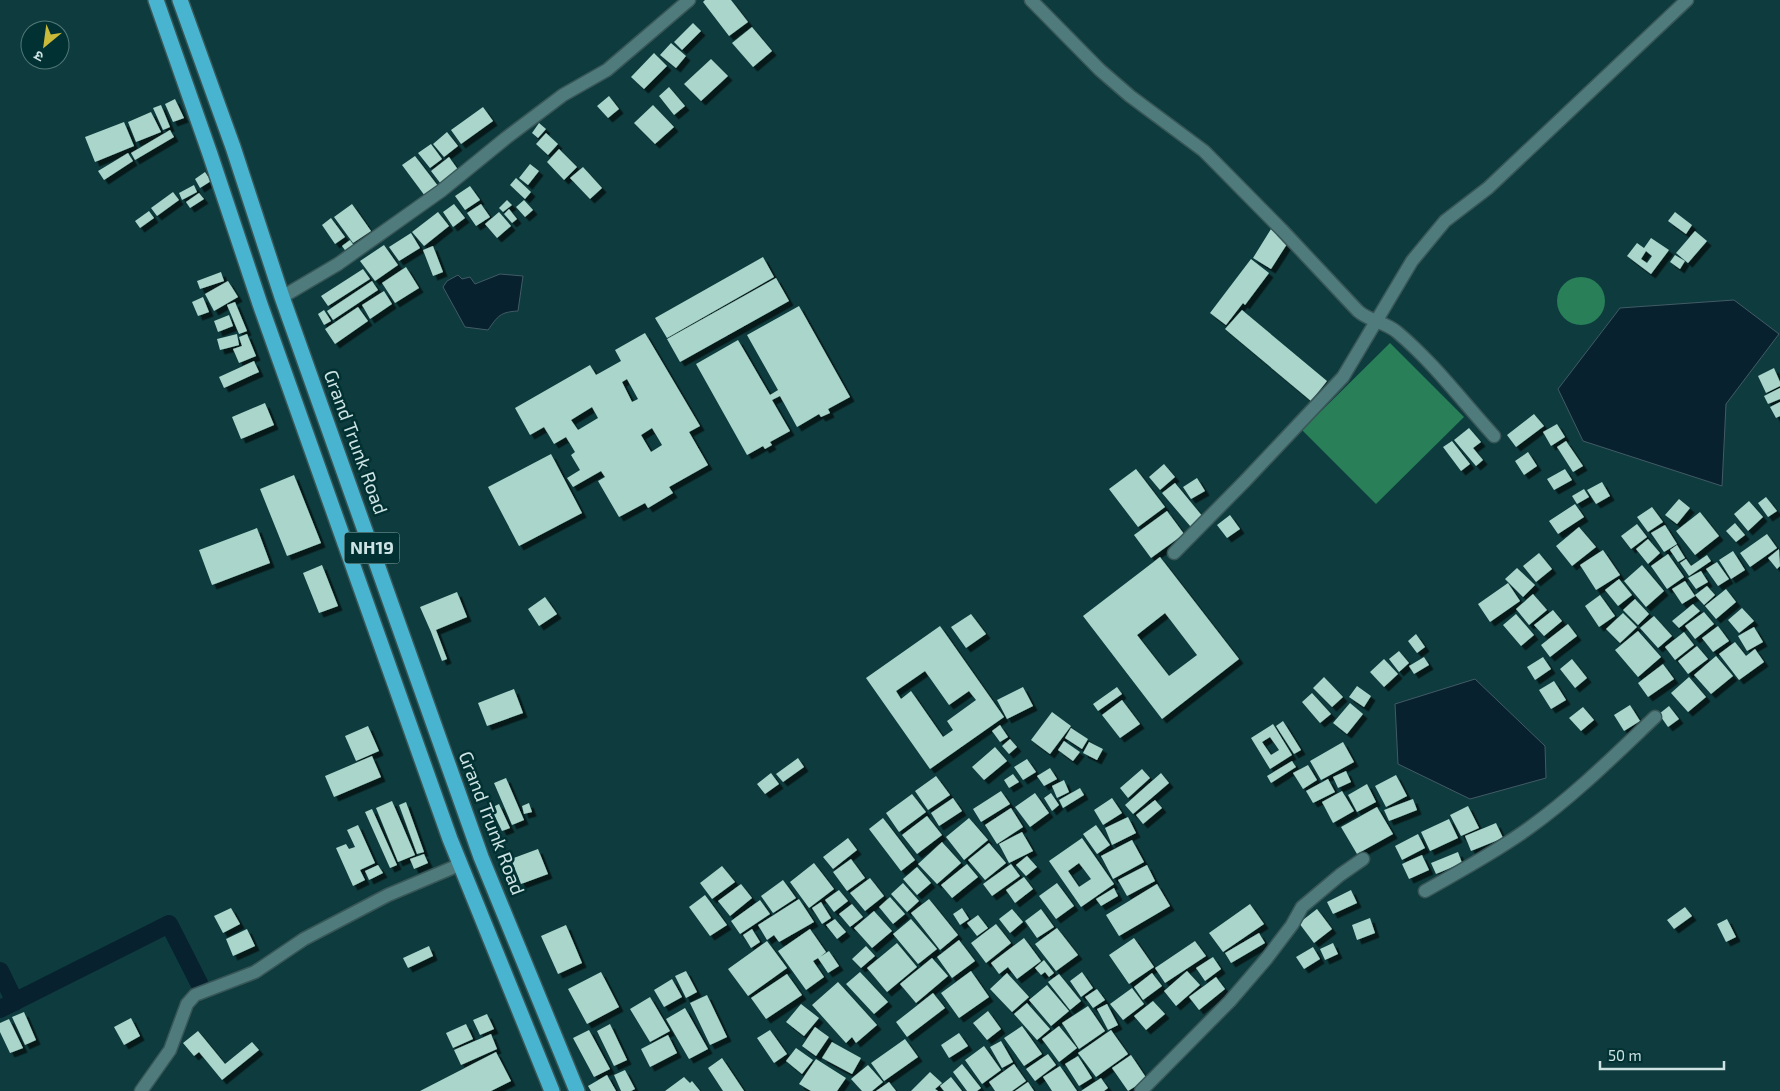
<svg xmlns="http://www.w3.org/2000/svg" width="1780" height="1091" viewBox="0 0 1780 1091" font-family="'Exo 2','Noto Sans Devanagari',sans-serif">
	<defs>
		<filter id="shadow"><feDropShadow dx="4.5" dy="4.5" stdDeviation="0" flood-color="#0009"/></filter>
	</defs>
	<rect width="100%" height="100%" fill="#0e3b3d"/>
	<path fill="#287f58" d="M1557 301a24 24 0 1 1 48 0a24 24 0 1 1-48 0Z
		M1390 343 1464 417 1376 504 1302 430Z"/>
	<path fill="#07212f" stroke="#425b65" d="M500 274 523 276 518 311C500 312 498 316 488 330L465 327 443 287 447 281 458 275 462 279 470 277 475 284Z
		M1734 300 1779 334 1726 404 1722 486 1583 441 1558 389 1620 308Z
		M1475 679 1545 746 1546 778 1470 799 1398 764 1395 704Z"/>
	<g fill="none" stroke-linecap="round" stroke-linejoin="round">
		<path stroke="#07212f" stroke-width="18" d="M0 971 15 1002
			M0 1009 169 924 199 983"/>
	</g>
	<path fill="#aad5cb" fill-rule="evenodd" filter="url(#shadow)" d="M705 0H731L748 22 729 36 703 2Z
		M693 23 701 31 682 50 674 42Z
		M752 27 772 51 753 67 732 43Z
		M671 43 686 56 676 68 660 55Z
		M654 53 667 66 644 89 631 77Z
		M711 59 728 76 701 101 684 84Z
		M669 87 685 106 674 115 659 96Z
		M609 96 619 109 608 118 597 106Z
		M175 99 184 118 173 122 165 104Z
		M161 105 170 127 163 130 153 108Z
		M653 105 674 127 655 144 634 123Z
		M483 107 493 121 461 144 451 130Z
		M151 112 161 132 136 142 128 122Z
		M124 122 134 146 95 162 85 137Z
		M539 123 546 129 538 138 532 133Z
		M170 130 174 137 135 160 131 153Z
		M447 132 458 146 444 157 433 144Z
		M546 133 558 144 548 155 536 144Z
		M431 144 442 159 430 168 418 153Z
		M559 149 577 167 564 180 547 162Z
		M128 153 133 161 104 180 98 171Z
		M415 156 438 186 425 196 402 165Z
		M449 157 459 171 441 184 431 171Z
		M530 164 539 171 528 185 519 178Z
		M583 167 602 188 590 199 570 178Z
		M205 172 211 181 200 188 195 179Z
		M516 178 531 192 525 199 510 185Z
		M194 185 197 192 182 200 179 193Z
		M470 186 480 200 465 210 455 196Z
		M173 192 179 200 157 216 151 208Z
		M199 193 204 199 190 208 186 202Z
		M507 200 512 205 503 212 499 208Z
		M524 200 533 210 525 217 516 207Z
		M352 204 371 231 353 243 334 217Z
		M454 204 465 218 453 227 443 212Z
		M481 204 490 217 476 226 467 213Z
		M509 209 517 219 512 223 504 214Z
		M149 211 154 218 140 228 135 221Z
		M438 212 449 226 424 246 412 232Z
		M499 212 511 226 497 238 485 224Z
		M1675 212 1692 225 1686 234 1668 221Z
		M331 218 345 237 335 244 322 225Z
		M1271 229 1289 241 1271 269 1253 258Z
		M1695 231 1707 241 1688 263 1676 253Z
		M411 233 420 248 399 261 389 247Z
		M1651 238 1669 250 1651 274 1627 256 1637 243 1644 248ZM1646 251 1652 256 1647 263 1641 259Z
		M350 240 355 247 347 253 342 246Z
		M384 245 398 265 375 281 360 261Z
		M433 246 443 272 433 276 423 250Z
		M1675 255 1685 261 1680 269 1670 262Z
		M763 257 774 277 667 338 655 318Z
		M1251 259 1269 273 1245 305 1243 303 1226 325 1210 313Z
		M406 267 419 288 395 303 382 283Z
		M363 269 370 279 328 306 321 296Z
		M221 272 224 281 200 289 197 281Z
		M776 278 789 301 680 362 667 339Z
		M228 281 238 297 214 311 205 294Z
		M372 281 378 290 333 320 327 311Z
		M384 291 392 304 370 319 362 305Z
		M203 297 209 312 198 316 192 302Z
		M235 302 247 331 239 334 227 305Z
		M799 306 850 397 828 409 830 413 821 417 819 414 797 427 780 396 772 400 790 431 770 442 772 445 765 449 763 446 747 455 696 364 738 340 770 395 778 390 747 335Z
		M358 307 368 321 335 344 325 329Z
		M324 310 331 321 324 325 318 314Z
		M1242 310 1327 381 1311 401 1225 329Z
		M229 315 233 326 218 332 214 321Z
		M645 333 700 426 689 432 708 465 669 487 673 493 648 508 645 503 619 517 598 481 605 477 601 471 573 487 567 478 580 470 571 455 575 452 566 437 554 444 544 427 530 435 515 408 590 365 596 375 621 361 615 350ZM627 379 638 399 632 402 622 382ZM592 407 598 418 578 430 571 420ZM652 428 662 445 651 452 641 435Z
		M237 334 239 345 220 350 217 339Z
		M247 334 256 356 239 363 233 349 242 346 239 337Z
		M254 361 259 372 224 388 219 377Z
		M1774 368 1780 382V386L1766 393 1758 376Z
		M1780 388V399L1768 404 1764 396Z
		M1780 402V416L1776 418 1770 407Z
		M265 403 274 425 241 439 232 417Z
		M1534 414 1544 426 1516 447 1507 435Z
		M1557 424 1565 437 1551 446 1543 432Z
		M1469 428 1481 442 1473 448 1483 460 1476 466 1454 440Z
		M1452 441 1470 464 1461 471 1443 447Z
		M1566 441 1583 466 1573 472 1557 447Z
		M1528 452 1537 466 1524 475 1515 461Z
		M551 454 582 513 519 546 488 487Z
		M1164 464 1175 477 1160 490 1149 477Z
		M1136 469 1165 507 1138 527 1109 489Z
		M1565 469 1572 480 1554 490 1547 479Z
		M294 475 321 543 287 556 260 489Z
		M1197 478 1205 491 1191 499 1183 487Z
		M1602 482 1610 496 1596 504 1587 490Z
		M1175 483 1203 517 1191 527 1162 493Z
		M1584 489 1589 497 1577 504 1572 496Z
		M1766 497 1777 511 1768 517 1758 503Z
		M1679 499 1690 508 1677 524 1665 515Z
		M1749 501 1763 517 1748 531 1734 514Z
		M1575 504 1584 517 1558 534 1549 521Z
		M1652 507 1663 522 1648 532 1637 517Z
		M1167 511 1184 534 1151 558 1134 535Z
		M1700 512 1719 536 1695 555 1676 531Z
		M1230 515 1240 529 1227 538 1217 525Z
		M1735 523 1745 535 1736 542 1726 531Z
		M1637 524 1647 537 1631 549 1621 536Z
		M1665 525 1677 544 1664 552 1651 533Z
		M1579 527 1596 547 1572 566 1556 546Z
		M257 528 270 563 212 585 199 550Z
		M1767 534 1777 548 1750 567 1740 553Z
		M1648 539 1660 553 1648 564 1636 549Z
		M1677 545 1685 558 1678 562 1670 550Z
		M1779 549 1780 566 1777 569 1768 558Z
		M1603 550 1620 575 1596 590 1580 565Z
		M1733 551 1745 570 1731 579 1719 560Z
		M1539 553 1552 569 1536 582 1523 566Z
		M1668 554 1684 577 1667 589 1651 566Z
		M1707 555 1711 561 1689 576 1680 563 1686 559 1691 566Z
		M1160 557 1239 659 1162 719 1083 616ZM1165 613 1197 655 1169 676 1137 635Z
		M1717 562 1729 579 1718 586 1706 569Z
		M322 565 338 606 319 613 303 573Z
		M1642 565 1664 591 1646 607 1624 581Z
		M1517 568 1535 585 1523 597 1505 579Z
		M1701 571 1708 582 1696 589 1688 578Z
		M1619 579 1632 595 1618 606 1605 590Z
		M1685 581 1695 596 1682 604 1672 589Z
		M1508 583 1520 601 1490 622 1478 604Z
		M1707 586 1715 595 1704 605 1695 595Z
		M1726 589 1736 602 1716 619 1705 606Z
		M457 592 467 617 431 632 420 607Z
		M1533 594 1547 610 1529 625 1516 609Z
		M1600 595 1615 616 1599 627 1585 606Z
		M545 597 557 614 539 626 528 609Z
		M1635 599 1649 614 1638 625 1623 610Z
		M1693 604 1700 611 1679 628 1672 621Z
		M1742 608 1754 621 1739 633 1728 620Z
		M1553 610 1562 621 1544 636 1534 625Z
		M1704 612 1714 624 1695 639 1685 626Z
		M1623 613 1637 627 1620 643 1606 629Z
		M971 614 986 634 966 648 951 627Z
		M1516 614 1534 635 1521 646 1503 625Z
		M1654 616 1672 636 1658 648 1640 628Z
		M1568 624 1577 636 1550 657 1541 645Z
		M940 626 1004 717 930 769 866 678ZM925 671 949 705 969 691 976 700 947 721 953 730 943 737 911 691 901 699 896 691Z
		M1718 626 1729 641 1713 652 1702 638Z
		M1754 627 1763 642 1747 651 1738 636Z
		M436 630 447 659 442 661 431 632Z
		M1638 631 1661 657 1638 677 1615 650Z
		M1684 632 1694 645 1675 660 1665 647Z
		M1416 634 1425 647 1417 653 1408 641Z
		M1735 642 1746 656 1755 649 1764 662 1739 680 1719 654Z
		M1697 646 1708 659 1688 674 1678 661Z
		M1399 651 1409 663 1399 672 1389 659Z
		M1716 656 1733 676 1711 694 1694 675Z
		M1424 657 1429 665 1414 674 1409 666Z
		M1543 657 1551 669 1535 680 1527 667Z
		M1384 659 1398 674 1384 687 1370 672Z
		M1572 659 1587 678 1575 688 1560 669Z
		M1663 664 1674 679 1648 697 1638 683Z
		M1324 677 1343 697 1332 707 1313 688Z
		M1689 677 1706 697 1688 712 1671 693Z
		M1554 681 1566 700 1551 709 1539 690Z
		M1357 686 1371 696 1364 707 1349 697Z
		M1023 687 1033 706 1007 719 997 700Z
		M1117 687 1122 694 1098 711 1093 704Z
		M514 689 523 713 487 726 478 703Z
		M1312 693 1331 714 1320 723 1302 702Z
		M1122 700 1140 724 1120 738 1102 715Z
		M1350 703 1363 714 1347 734 1333 723Z
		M1630 705 1640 721 1624 731 1614 715Z
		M1669 706 1679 719 1668 727 1659 714Z
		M1583 707 1594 720 1581 731 1569 718Z
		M1052 712 1071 726 1050 754 1031 740Z
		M1283 721 1301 750 1294 754 1276 726Z
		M1273 724 1292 755 1270 769 1251 738ZM1270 737 1279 750 1271 755 1262 742Z
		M1000 725 1008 737 1000 742 992 731Z
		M368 726 379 751 356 761 345 736Z
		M1071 728 1088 739 1082 749 1065 738Z
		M1010 739 1017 747 1009 754 1002 746Z
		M1064 741 1080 752 1073 761 1058 750Z
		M1089 742 1103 749 1097 760 1083 753Z
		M1343 742 1354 762 1321 780 1310 761Z
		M995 747 1007 761 984 780 972 767Z
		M372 756 381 777 334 797 325 776Z
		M798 758 804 767 783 782 776 774Z
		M1027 759 1036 772 1023 780 1014 767Z
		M1292 761 1296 767 1271 783 1267 776Z
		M1308 765 1317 780 1303 789 1293 773Z
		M1050 768 1057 779 1044 786 1037 776Z
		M1142 769 1150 778 1128 798 1120 788Z
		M1346 771 1351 782 1338 788 1333 777Z
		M771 773 779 784 765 794 757 784Z
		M1161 773 1169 783 1133 814 1125 805Z
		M1013 774 1019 782 1009 788 1004 780Z
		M1396 775 1407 796 1386 807 1375 786Z
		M936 776 950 795 928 810 915 791Z
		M506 778 524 820 512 825 494 783Z
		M1328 779 1335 792 1313 803 1306 791Z
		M1064 780 1069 792 1057 798 1052 786Z
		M1367 784 1376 802 1357 812 1348 795Z
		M1080 788 1084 795 1063 808 1059 800Z
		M1001 791 1010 804 981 822 973 809Z
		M1342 791 1354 811 1333 823 1322 802Z
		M1035 793 1049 813 1030 827 1015 807Z
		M1051 793 1059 805 1052 811 1044 798Z
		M912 794 926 812 899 832 886 813Z
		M953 798 962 811 939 826 931 813Z
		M1112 798 1122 813 1103 825 1094 810Z
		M1413 799 1417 810 1389 821 1384 810Z
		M1155 800 1162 808 1143 824 1136 815Z
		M392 801 415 855 398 862 376 808Z
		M406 802 424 852 417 854 399 805Z
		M529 803 532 812 524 814 522 806Z
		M499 804 510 828 502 831 491 808Z
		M1468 806 1479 828 1461 836 1450 815Z
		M1377 807 1393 834 1357 854 1341 827Z
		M1011 808 1023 827 997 844 985 825Z
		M372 809 397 865 390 868 365 812Z
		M927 816 942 835 917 854 902 835Z
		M1128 817 1136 833 1112 845 1105 828Z
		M883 818 915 860 901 871 869 829Z
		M969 818 988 840 964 860 946 837Z
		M1449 819 1458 838 1430 851 1421 832Z
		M1496 823 1503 838 1471 851 1465 836Z
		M358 825 375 863 360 870 365 880 353 886 336 848 346 844 349 849 355 847 347 830Z
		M1096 825 1110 845 1097 854 1083 834Z
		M1022 832 1033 851 1009 863 999 844Z
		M1418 834 1425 848 1402 860 1395 846Z
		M848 838 857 850 833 869 823 857Z
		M1082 838 1114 884 1081 907 1049 861ZM1079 863 1091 879 1079 887 1068 871Z
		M1132 840 1144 862 1113 879 1101 856Z
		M942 842 961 863 937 884 918 864Z
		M989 843 1006 863 985 880 968 860Z
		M538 849 548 874 521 884 511 859Z
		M1458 852 1462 863 1436 874 1431 863Z
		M424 854 428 863 414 869 410 859Z
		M1422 855 1429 870 1409 879 1402 864Z
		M1027 856 1037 867 1026 876 1016 865Z
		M851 859 865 878 847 891 833 872Z
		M814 863 834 889 809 908 790 882Z
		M967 864 978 877 952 898 941 885Z
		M1011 864 1020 876 992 896 983 884Z
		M378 865 383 873 369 880 365 871Z
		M1147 865 1155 881 1127 896 1118 880Z
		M722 866 735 882 712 899 700 883Z
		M917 867 931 883 917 895 903 879Z
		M1024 877 1033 889 1015 903 1006 890Z
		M870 878 884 896 865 911 850 893Z
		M783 880 796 898 773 913 761 896Z
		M903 883 919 901 907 912 891 894Z
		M1057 883 1074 906 1056 919 1039 896Z
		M741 884 752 898 730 916 718 901Z
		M1157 884 1170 906 1119 936 1106 915Z
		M1114 888 1118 896 1101 906 1096 899Z
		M839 890 848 901 834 912 825 900Z
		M1351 890 1357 903 1333 914 1327 902Z
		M705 895 727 925 710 936 689 907Z
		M890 897 905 914 893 924 879 907Z
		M799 899 814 922 779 942 774 935 767 940 758 925Z
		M929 899 958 935 940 950 911 913Z
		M760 900 770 914 740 934 731 921Z
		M821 902 831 918 822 924 812 908Z
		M852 904 863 917 850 927 839 914Z
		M1250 904 1264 924 1223 952 1209 933Z
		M1685 907 1692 916 1674 929 1667 920Z
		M231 908 240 924 223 933 214 916Z
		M962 908 969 919 960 925 953 914Z
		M1012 909 1023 922 1010 933 999 919Z
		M1041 909 1054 927 1037 938 1025 921Z
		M1317 909 1332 929 1314 943 1299 923Z
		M874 911 892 931 872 948 854 928Z
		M978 915 988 928 977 936 967 923Z
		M1370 918 1375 933 1357 940 1352 925Z
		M835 919 846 932 837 939 826 925Z
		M911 919 937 949 918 964 893 934Z
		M1727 919 1736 937 1726 942 1717 924Z
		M996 924 1011 943 986 963 971 943Z
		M566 925 582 963 558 974 541 936Z
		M1057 928 1078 955 1056 971 1035 944Z
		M247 929 255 946 233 956 226 939Z
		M752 929 760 942 751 948 743 935Z
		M810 929 826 952 820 957 829 951 839 966 828 973 818 958 813 961 824 977 806 990 778 951Z
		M1259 933 1265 943 1231 963 1225 953Z
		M1024 938 1041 961 1017 979 1008 967 999 974 991 963Z
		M1134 938 1154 967 1129 984 1109 955Z
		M959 940 975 961 952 978 937 957Z
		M767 941 787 968 748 996 728 969Z
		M1195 941 1206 956 1165 983 1155 968Z
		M897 943 917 967 887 992 867 968Z
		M1333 943 1338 954 1325 960 1320 949Z
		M429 946 433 956 408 968 403 958Z
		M866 946 875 956 861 968 852 959Z
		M1313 947 1320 959 1304 969 1296 957Z
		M1213 957 1221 969 1205 981 1196 968Z
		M932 958 948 976 916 1003 900 984Z
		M1044 960 1054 973 1049 977 1045 972 1041 975 1035 968Z
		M686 971 697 992 686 998 675 976Z
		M971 971 989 997 959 1018 941 993Z
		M1187 971 1200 985 1176 1006 1164 991Z
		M601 972 619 1007 587 1024 568 989Z
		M860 972 888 1002 874 1014 846 984Z
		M1082 972 1093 988 1081 997 1070 981Z
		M1007 973 1029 997 1012 1012 990 989Z
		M1152 973 1162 986 1143 1000 1134 987Z
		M787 974 802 995 766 1019 751 998Z
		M1059 974 1081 1001 1070 1010 1048 982Z
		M1216 977 1225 989 1199 1010 1189 997Z
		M672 979 682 997 664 1007 654 990Z
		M838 982 877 1025 856 1043 852 1037 846 1043 812 1005Z
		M1047 985 1069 1011 1051 1026 1029 1000Z
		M1132 988 1144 1004 1123 1020 1110 1004Z
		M1097 989 1105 1000 1093 1008 1085 997Z
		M933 993 945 1008 907 1037 896 1022Z
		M707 995 727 1037 710 1045 690 1003Z
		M650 997 670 1031 650 1042 630 1009Z
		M1153 1001 1165 1014 1146 1030 1134 1016Z
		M1027 1003 1050 1029 1037 1040 1014 1014Z
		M801 1004 819 1018 804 1036 786 1022Z
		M1107 1004 1118 1025 1108 1030 1097 1009Z
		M1088 1006 1105 1031 1079 1049 1062 1023Z
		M685 1008 708 1049 689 1059 666 1019Z
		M988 1011 1001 1029 987 1040 973 1023Z
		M24 1012 36 1040 25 1045 12 1017Z
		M487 1014 494 1029 480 1035 473 1020Z
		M131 1018 140 1036 124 1045 114 1027Z
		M9 1019 23 1048 10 1053 0 1032V1023Z
		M466 1024 473 1039 453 1048 446 1033Z
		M610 1024 627 1060 614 1066 597 1031Z
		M1022 1026 1042 1054 1024 1066 1004 1038Z
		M1059 1026 1077 1048 1059 1062 1042 1039Z
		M815 1027 829 1037 816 1056 802 1046Z
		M589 1030 610 1069 594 1077 573 1038Z
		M770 1030 787 1054 774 1063 757 1038Z
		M1111 1030 1128 1054 1096 1077 1078 1053Z
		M198 1031 225 1064 252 1042 259 1050 222 1080 199 1052 194 1056 183 1043Z
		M959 1033 968 1046 949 1058 941 1045Z
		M491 1034 497 1049 461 1065 454 1050Z
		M668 1035 677 1053 650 1067 641 1049Z
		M905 1039 918 1057 884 1081 871 1063Z
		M1001 1041 1013 1062 1002 1068 990 1047Z
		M832 1042 861 1058 852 1074 822 1058Z
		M984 1046 1001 1070 982 1084 965 1060Z
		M796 1048 813 1060 802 1074 786 1061Z
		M496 1052 511 1081 491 1091H420Z
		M1048 1054 1056 1065 1035 1081 1026 1069Z
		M1131 1055 1147 1079 1128 1091 1112 1068Z
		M1078 1056 1092 1078 1079 1086 1065 1064Z
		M722 1058 744 1091H723L708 1068Z
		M816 1059 846 1078 837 1091H811L799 1084Z
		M962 1064 981 1088 977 1091H967L953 1072Z
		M1014 1064 1026 1081 1012 1091H995L989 1082Z
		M868 1065 883 1082 872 1091H862L851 1079Z
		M1060 1066 1077 1091H1052L1043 1077Z
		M625 1070 635 1089 631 1091H621L614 1075Z
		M930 1072 942 1083 935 1089 938 1091H911Z
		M607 1075 616 1091H591L588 1086Z
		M684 1077 690 1083 692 1081 700 1091H665Z
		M951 1077 962 1091H944L940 1086Z
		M1101 1078 1108 1088 1104 1091H1081Z
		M889 1082 896 1091H876Z
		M1028 1082 1034 1091H1015Z"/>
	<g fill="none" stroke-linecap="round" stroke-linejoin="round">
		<defs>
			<path id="minor" d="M1031 0 1100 70 1130 96 1204 151 1282 230 1358 311C1369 321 1385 322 1397 332 1434 363 1462 401 1494 436
				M282 297 338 264 441 191 506 138 563 95 607 70 689 0
				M1174 553 1245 481 1343 377 1412 261 1445 221 1488 188 1687 0
				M1425 891C1460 871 1496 852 1529 828 1575 795 1615 755 1655 717
				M141 1091 170 1050 187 1004 195 995 255 972 304 939 388 895 459 865
				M1141 1091 1230 1001 1267 958 1292 925 1302 907 1340 875 1363 859"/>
			<path id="highway" d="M156 0 210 154 260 304 450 839 552 1091
				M180 0 233 147 282 297 481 857 577 1091"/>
		</defs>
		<use href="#minor" stroke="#395758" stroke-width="15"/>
		<use href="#highway" stroke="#395758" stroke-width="18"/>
		<use href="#minor" stroke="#507b7d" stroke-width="12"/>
		<use href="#highway" stroke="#49b4cf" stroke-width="15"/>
	</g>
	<g text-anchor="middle" stroke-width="5" stroke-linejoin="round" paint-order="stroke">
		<rect fill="#013132" stroke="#90aeaf" stroke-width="1" x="344.5" y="532.5" width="55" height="31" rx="4"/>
		<g font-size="18" font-weight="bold" fill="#cde3e4">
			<text x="372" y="554">NH19</text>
		</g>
		<g font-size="19" fill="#cde3e4" stroke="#013132">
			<text transform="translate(356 442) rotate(70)" y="7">Grand Trunk Road</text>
			<text transform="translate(492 823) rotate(69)" y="7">Grand Trunk Road</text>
		</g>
	</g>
	<g transform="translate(45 45) rotate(209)"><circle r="24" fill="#013132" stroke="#537879"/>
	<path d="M0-4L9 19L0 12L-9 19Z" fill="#caba3a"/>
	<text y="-8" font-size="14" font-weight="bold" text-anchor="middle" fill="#cde3e4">उ</text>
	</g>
	<path d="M1600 1061v8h124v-8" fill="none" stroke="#cde3e4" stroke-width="2.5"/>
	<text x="1608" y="1061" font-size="15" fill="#cde3e4" stroke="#013132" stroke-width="4" paint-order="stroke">50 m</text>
</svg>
